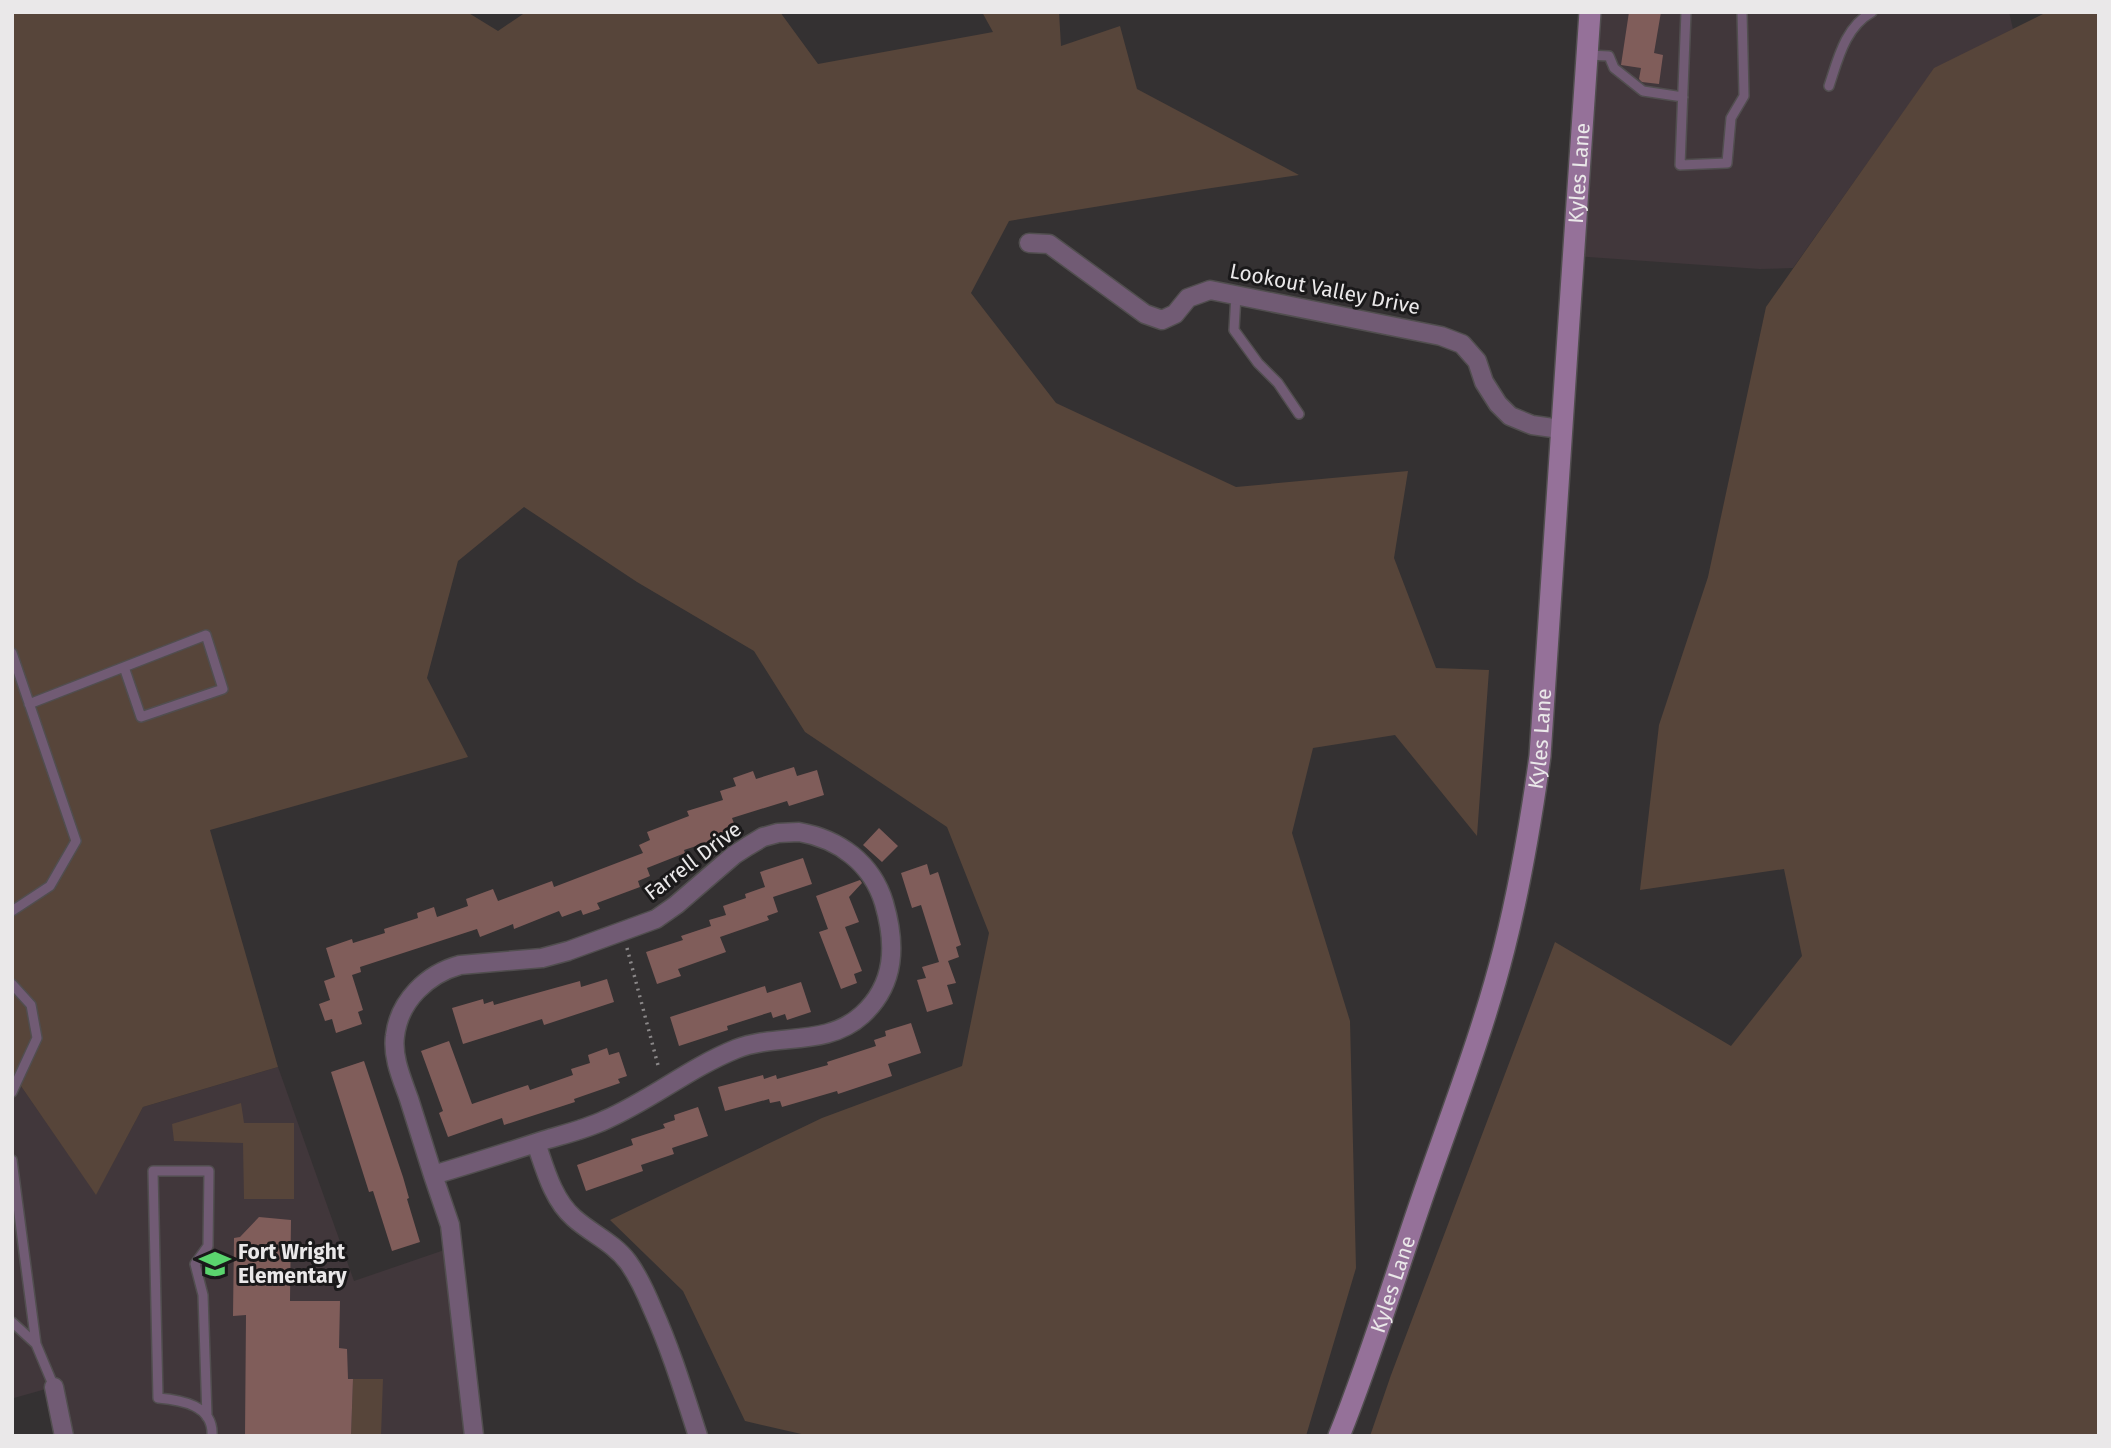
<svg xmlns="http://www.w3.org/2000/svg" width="2111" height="1448" viewBox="0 0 2111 1448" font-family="'Fira Sans',sans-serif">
	<rect width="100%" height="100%" fill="#343132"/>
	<path fill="#41373b" d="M1590 12H2009L2013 29 1934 69 1793 268 1760 269 1574 256Z
		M278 1067 354 1281 453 1247 474 1436H64L53 1387 14 1398 12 1388V1073L96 1194 143 1107Z"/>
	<path fill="#57453a" d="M12 12H467L498 31 526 12H780L818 64 993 32 982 12H1059L1061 46 1120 26 1137 89 1299 175 1205 189 1009 221 971 293 1056 403 1236 487 1408 471 1394 558 1436 668 1489 670 1477 836 1395 735 1313 748 1292 833 1350 1021 1356 1268 1306 1436H810L745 1421 683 1291 610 1220 822 1118 962 1066 989 933 947 827 805 732 754 651 637 582 524 507 458 561 427 678 468 757 210 830 278 1067 143 1107 96 1195 12 1073Z
		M2047 12H2099V1436H1370L1391 1375 1555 942 1731 1046 1802 956 1784 869 1640 890 1659 725 1708 577 1766 307 1934 68Z
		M241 1103 244 1123H294V1199H244L243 1143 174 1141 172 1124Z
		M353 1379H383L381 1436H351Z"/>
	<path fill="#805d5a" d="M1629 12H1661L1654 53 1663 55 1659 84 1642 82 1639 79 1641 68 1621 65Z
		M794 767 797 776 817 770 824 795 789 806 787 801 732 818 735 826 725 830 727 836 684 850 685 853 647 868 650 876 638 881 640 887 597 903 600 909 583 915 581 910 562 917 559 911 514 929 513 924 480 937 477 929 360 967 361 972 352 975 363 1010 358 1012 362 1024 336 1033 332 1019 325 1021 319 1004 330 1000 324 981 335 977 326 948 352 939 353 943 385 933 384 929 418 918 417 913 434 907 437 917 468 906 466 899 493 889 498 901 552 881 554 887 643 853 639 845 650 840 647 832 689 816 687 811 723 800 720 791 736 786 733 778 753 771 756 779Z
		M879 828 898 846 882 862 863 845Z
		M803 858 812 884 773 897 778 912 767 916 769 920 720 937 726 952 678 969 681 976 657 984 646 952 683 940 681 936 711 926 709 920 726 915 723 906 746 898 745 894 765 887 760 872Z
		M927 864 930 875 938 872 961 945 956 947 959 957 948 961 956 983 947 985 953 1004 927 1012 917 980 926 978 922 967 939 962 921 905 912 908 901 873Z
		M860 880 862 883 849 897 859 922 845 927 862 971 854 974 857 983 841 989 819 932 828 929 816 896Z
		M607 979 614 1002 544 1025 542 1019 463 1044 452 1008 483 999 484 1004 493 1001 494 1005 580 981 581 987Z
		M801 982 811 1012 787 1020 785 1014 773 1018 771 1012 727 1026 728 1030 679 1046 670 1017 765 986 767 993Z
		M911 1023 921 1053 888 1064 892 1076 838 1094 837 1091 782 1107 780 1101 770 1103 769 1099 725 1111 718 1087 763 1075 764 1079 776 1075 777 1079 828 1065 827 1062 876 1046 874 1040 886 1036 885 1031Z
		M449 1041 472 1104 528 1085 530 1090 573 1075 571 1069 590 1063 588 1055 607 1048 609 1055 619 1052 627 1076 618 1079 620 1083 574 1099 575 1102 504 1125 502 1118 448 1137 439 1113 443 1111 421 1051Z
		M364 1061 403 1177 409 1198 407 1199 420 1242 392 1251 373 1191 369 1192 331 1072Z
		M698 1107 708 1136 672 1148 674 1154 641 1165 643 1171 586 1191 577 1165 633 1145 631 1139 665 1128 663 1124 675 1120 674 1115Z
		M259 1217 291 1220 290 1301H340L339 1348 347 1349 348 1379H353L351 1436H245L246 1315 233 1316 234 1238 240 1237Z"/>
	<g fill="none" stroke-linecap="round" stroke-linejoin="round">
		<defs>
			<path id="lane" d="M1686 12 1680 165 1727 163 1731 118 1744 96 1742 12
				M1588 55 1609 56 1614 68 1643 91 1683 97
				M1829 86C1838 59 1845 27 1872 12
				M1236 295 1234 330 1258 363 1278 383 1299 414
				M12 653 76 841 50 886 12 911
				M29 704 206 635 223 689 141 717 124 667
				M12 984 31 1005 37 1038 12 1092
				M12 1160 36 1344
				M12 1322 36 1344 54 1387
				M207 1417 203 1295 195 1264 208 1246 209 1171H153L158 1398C181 1400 214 1405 212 1436"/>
			<path id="street" d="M1029 243 1049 244 1145 314 1162 320 1175 314 1188 298 1210 290 1441 336 1462 344 1477 361 1484 382 1498 404 1510 416 1532 425 1560 429
				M799 832C839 839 872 863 884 903 896 944 896 984 862 1015 827 1047 777 1033 736 1049 689 1068 651 1100 605 1120 586 1129 565 1134 545 1140 508 1152 471 1164 433 1175 425 1150 417 1124 409 1099 402 1079 392 1057 395 1036 399 1001 427 974 460 965L542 958 568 951 656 919 676 905 734 855 748 846 763 837 778 833Z
				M536 1143C545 1169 553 1200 574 1218 592 1234 614 1243 628 1262 639 1277 646 1293 653 1310 671 1350 684 1393 698 1436
				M433 1175 450 1225 474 1436
				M54 1387 64 1436"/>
			<g id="secondary">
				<path id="s1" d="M1339 1436C1373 1352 1398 1266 1428 1181 1455 1104 1484 1028 1504 949 1520 886 1531 821 1540 756 1555 508 1574 260 1590 12"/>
			</g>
		</defs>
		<use href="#lane" stroke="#514e4f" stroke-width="12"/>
		<use href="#street" stroke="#514e4f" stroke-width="21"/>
		<use href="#secondary" stroke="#514e4f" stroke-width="24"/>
		<path stroke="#8a8788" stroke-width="3.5" stroke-dasharray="2 5" stroke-linecap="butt" d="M627 948 659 1069"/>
		<use href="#lane" stroke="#715b74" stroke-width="9"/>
		<use href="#street" stroke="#715b74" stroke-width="18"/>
		<use href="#secondary" stroke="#957199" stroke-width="21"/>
	</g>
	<defs>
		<symbol id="school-bare" viewBox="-9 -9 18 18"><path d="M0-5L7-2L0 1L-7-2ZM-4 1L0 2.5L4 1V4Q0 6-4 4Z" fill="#5ad56e" stroke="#1a191a" stroke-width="2.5" paint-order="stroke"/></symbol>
	</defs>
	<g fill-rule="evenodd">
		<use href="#school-bare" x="193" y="1242" width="44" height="44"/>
	</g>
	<g text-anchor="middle" stroke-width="6" stroke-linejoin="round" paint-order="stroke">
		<g font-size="21" fill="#eae8e9" stroke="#1a191a">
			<text dy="7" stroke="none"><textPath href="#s1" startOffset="1295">Kyles Lane</textPath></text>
			<text transform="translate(1325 289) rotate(11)" y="7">Lookout Valley Drive</text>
			<text dy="7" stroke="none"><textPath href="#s1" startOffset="728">Kyles Lane</textPath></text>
			<text transform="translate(693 861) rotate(-37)" y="7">Farrell Drive</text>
			<text dy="7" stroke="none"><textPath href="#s1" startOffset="161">Kyles Lane</textPath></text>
		</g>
		<g font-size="21" font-weight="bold" fill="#eae8e9" stroke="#1a191a" text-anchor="start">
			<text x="238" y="1259">Fort Wright<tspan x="238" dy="24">Elementary</tspan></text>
		</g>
	</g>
	<rect width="2111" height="1448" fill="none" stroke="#eae8e9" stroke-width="28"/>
</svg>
